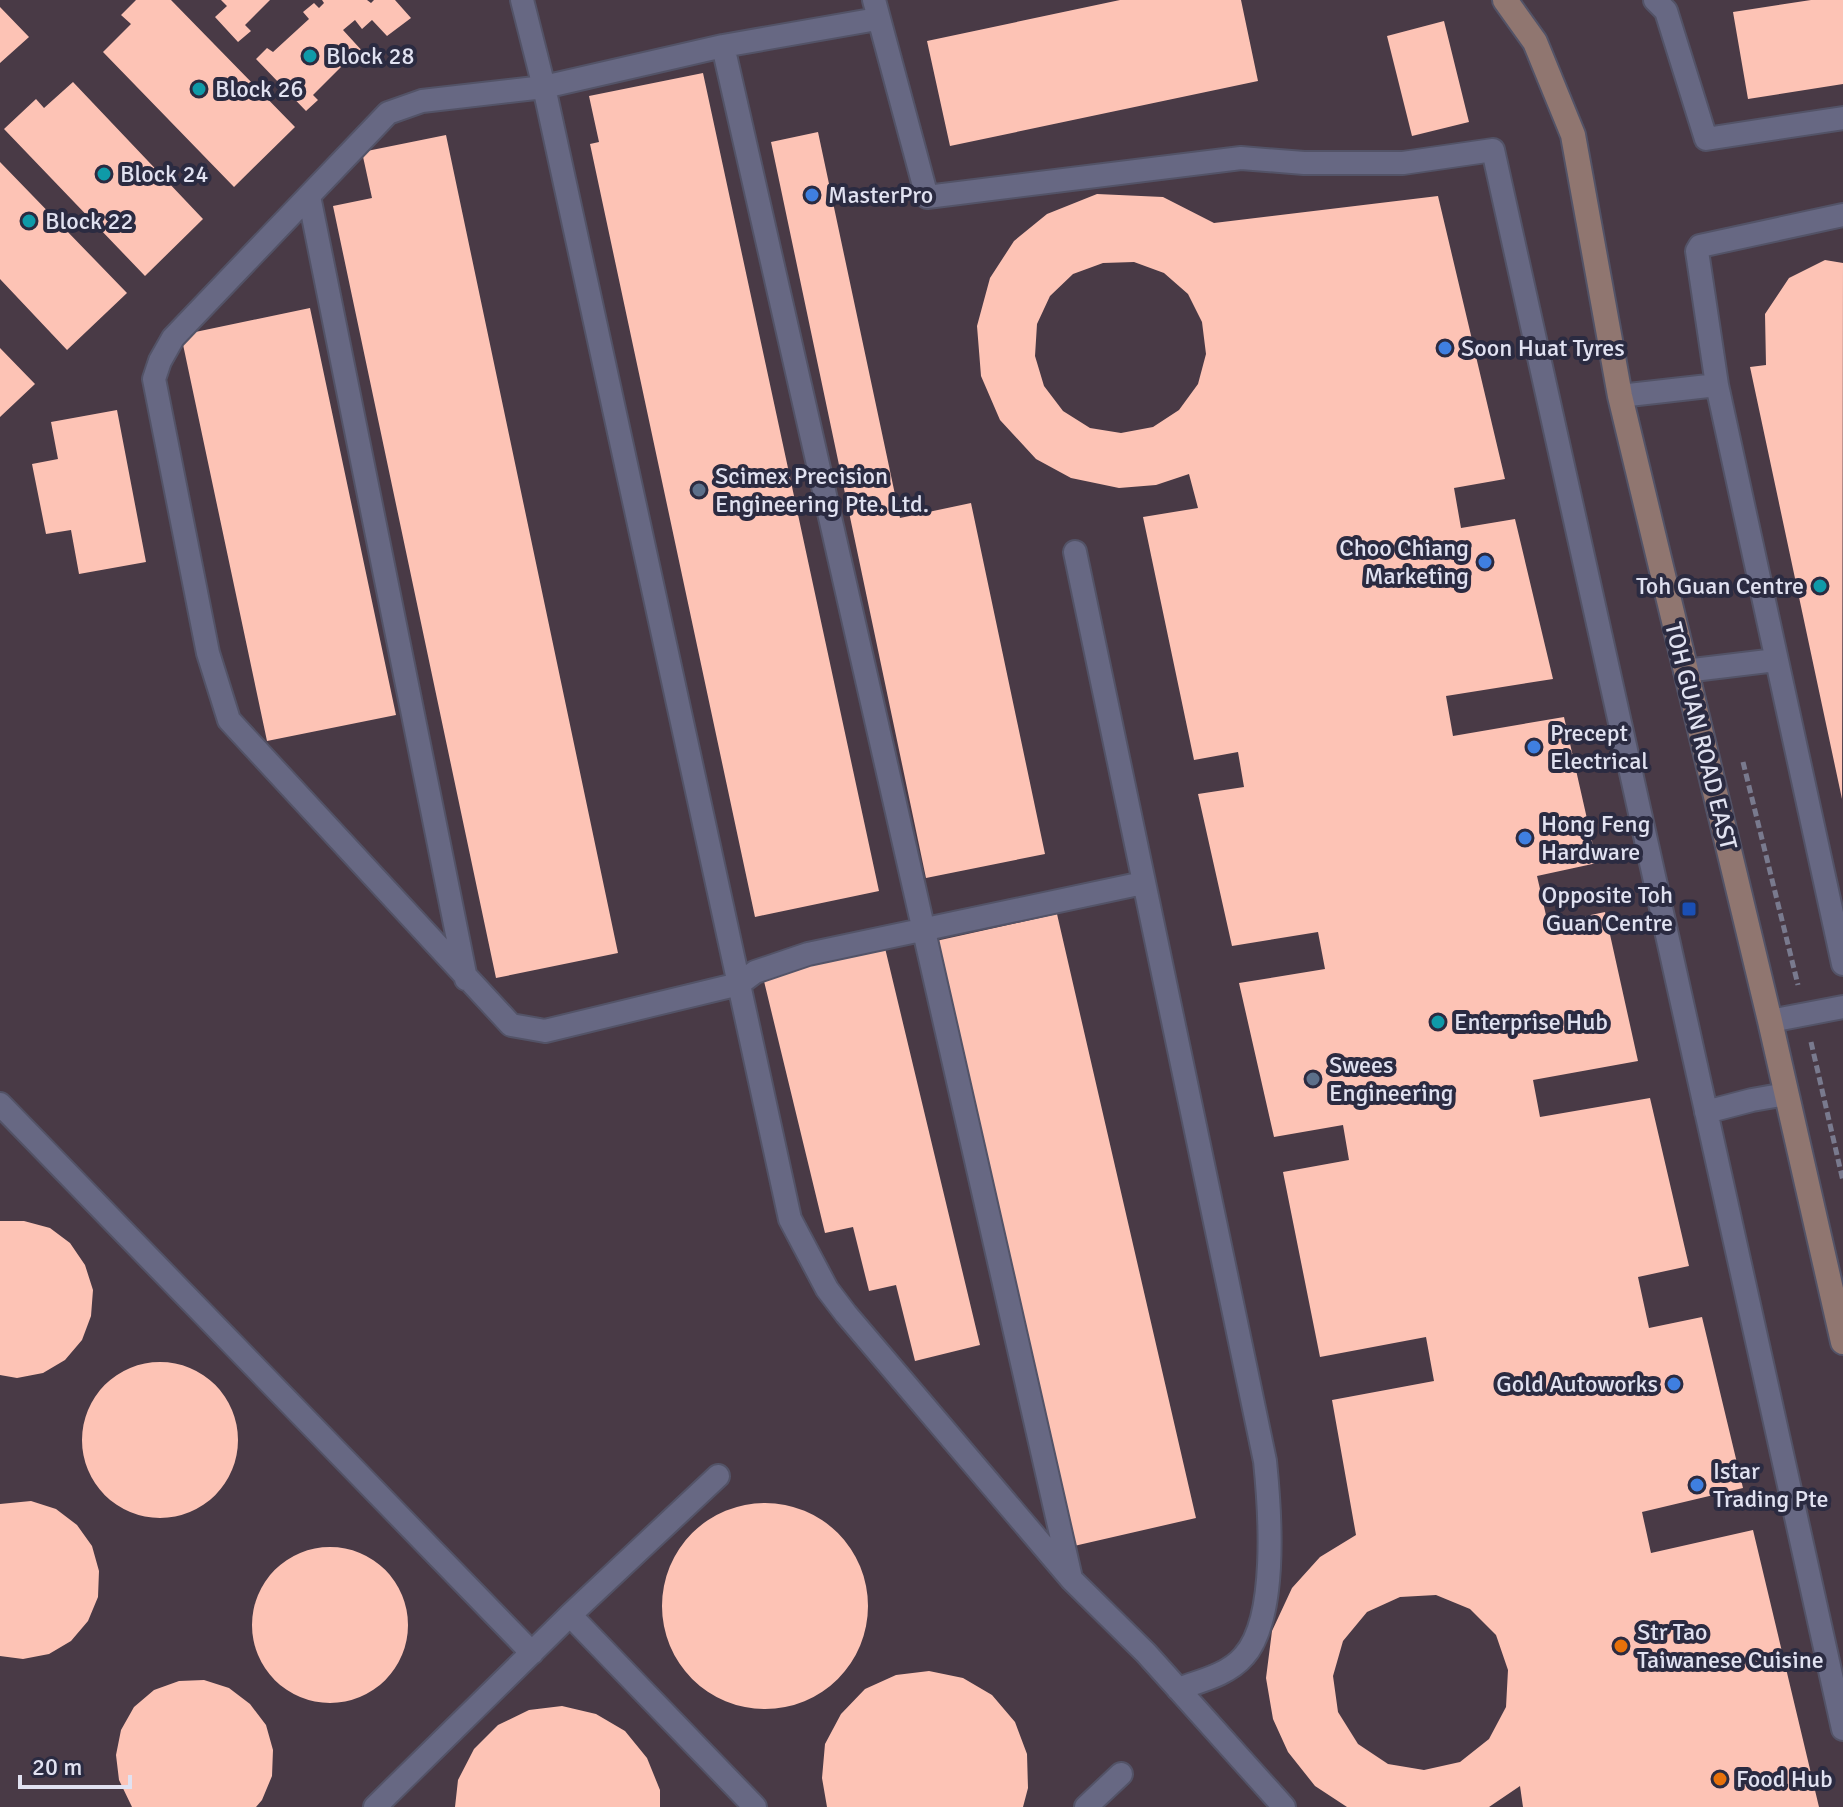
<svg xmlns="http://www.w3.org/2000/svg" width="1843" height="1807" viewBox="0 0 1843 1807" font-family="Signika,sans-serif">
	<rect width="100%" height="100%" fill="#35354c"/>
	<path fill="#493a46" d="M0 0H1843V1807H0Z"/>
	<path fill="#fdc3b5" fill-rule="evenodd" d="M136 0H171L295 127 234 187 103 52 131 24 121 15Z
		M221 0H270L245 25 251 31 238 42 215 17 227 6Z
		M322 0H367L371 3 374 0H395L411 18 387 36 372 20 362 29 355 20 343 30 365 54 352 67 347 61 313 95 318 100 306 111 256 59 267 48 273 52 309 19 303 12 314 3 319 8 324 3Z
		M1120 0H1241L1258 81 950 146 927 41Z
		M1811 0H1843V84L1748 99 1733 12Z
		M0 7 29 37 0 63Z
		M1444 21 1469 122 1412 136 1387 36Z
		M703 73 879 891 755 917 590 144 599 142 589 96Z
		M73 82 203 219 145 276 4 129 36 99 44 108Z
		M818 132 900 518 971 503 1045 854 926 878 771 142Z
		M446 135 618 953 496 978 333 206 372 198 362 152Z
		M0 162 127 293 67 350 0 279Z
		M1097 194 1163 197 1214 223 1438 196 1505 479 1454 488 1461 528 1515 519 1553 679 1446 696 1453 736 1564 717 1597 863 1537 876 1548 924 1605 912 1638 1061 1533 1080 1540 1117 1650 1098 1689 1266 1638 1277 1649 1328 1702 1317 1743 1488 1642 1512 1651 1553 1753 1530 1819 1807H1523L1520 1786 1489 1807H1347L1315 1786 1288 1752 1273 1719 1266 1678 1272 1631 1292 1588 1320 1557 1356 1535 1332 1400 1434 1381 1426 1337 1320 1357 1283 1172 1349 1160 1343 1125 1274 1137 1239 983 1325 969 1318 932 1232 946 1198 794 1244 787 1238 752 1194 760 1143 517 1198 508 1189 474 1156 485 1119 488 1071 478 1036 459 1000 420 981 376 977 326 990 278 1014 241 1047 214ZM1134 262 1164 273 1188 294 1202 322 1206 354 1198 384 1179 410 1153 427 1121 433 1090 428 1063 411 1044 386 1035 356 1037 324 1050 296 1073 274 1103 263ZM1436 1595 1470 1609 1496 1635 1508 1670 1506 1707 1489 1739 1460 1762 1424 1770 1388 1764 1358 1744 1338 1712 1333 1676 1343 1641 1367 1612 1400 1597Z
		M1825 260 1843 263 1842 799 1750 367 1766 365 1765 314 1789 278Z
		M310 308 396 715 267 741 181 335Z
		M0 348 35 384 0 417Z
		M117 410 146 562 79 574 71 530 46 534 32 464 58 459 51 422Z
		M1057 914 1196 1518 1074 1546 936 941Z
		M885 948 980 1345 915 1361 896 1285 869 1291 853 1227 825 1233 763 977Z
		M0 1221H24L50 1228 70 1243 85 1265 93 1290 91 1316 82 1340 65 1360 43 1373 17 1378 0 1375Z
		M82 1440a78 78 0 1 1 156 0a78 78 0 1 1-156 0Z
		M31 1501 56 1509 77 1525 92 1546 99 1571 98 1597 88 1621 71 1641 49 1654 23 1659 0 1656V1504Z
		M662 1606a103 103 0 1 1 206 0a103 103 0 1 1-206 0Z
		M252 1625a78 78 0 1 1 156 0a78 78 0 1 1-156 0Z
		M929 1671 963 1678 992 1695 1015 1722 1027 1754 1028 1788 1023 1807H827L822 1778 825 1744 841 1714 865 1689 896 1675Z
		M204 1680 229 1688 250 1704 266 1725 273 1750 272 1776 262 1800 256 1807H132L119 1780 116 1755 121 1730 134 1707 154 1690 179 1681Z
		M562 1706 596 1714 625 1731 647 1758 660 1790V1807H455L458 1780 474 1749 498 1725 529 1710Z"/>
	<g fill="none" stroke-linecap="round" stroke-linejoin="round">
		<defs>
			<path id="lane" d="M522 0 544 87 790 1219 827 1289 846 1314 1072 1580 1146 1653 1284 1807
				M874 0 927 197 1241 158 1304 163H1403L1493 150 1843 1729
				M1655 0 1666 11 1706 139 1843 118
				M877 19 723 46 544 87 422 101 388 113 173 338 160 361 154 379 208 653 229 720 511 1025 545 1031 739 984 755 972 808 954 1143 883
				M723 46 1070 1574
				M309 196 466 979
				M1843 215 1700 246 1697 251 1717 385 1843 964
				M1620 396 1717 385
				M1075 552 1265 1461C1270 1510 1278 1618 1244 1656 1228 1675 1200 1681 1178 1689
				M1685 671 1776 660
				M1770 1021 1843 1007
				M0 1104 532 1653
				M1706 1112 1752 1100 1786 1094
				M570 1615 755 1807
				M375 1807 570 1615 718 1476
				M1086 1807 1121 1774"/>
			<path id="secondary" d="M1505 0 1535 42 1573 135 1620 396 1770 1021 1843 1342"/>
		</defs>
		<use href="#lane" stroke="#535367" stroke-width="26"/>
		<use href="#secondary" stroke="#535367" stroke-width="28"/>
		<path stroke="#797a8e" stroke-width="5" stroke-dasharray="8 4" stroke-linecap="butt" d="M1743 762 1798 985
			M1811 1042 1843 1181"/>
		<use href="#lane" stroke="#676883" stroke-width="22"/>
		<use href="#secondary" stroke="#907670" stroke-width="24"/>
	</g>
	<g fill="#0f9aa8" stroke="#2b2b41" stroke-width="3">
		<circle cx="310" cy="56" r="8"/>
		<circle cx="199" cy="89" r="8"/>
		<circle cx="104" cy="174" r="8"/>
		<circle cx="29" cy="221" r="8"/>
		<circle cx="1820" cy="586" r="8"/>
		<circle cx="1438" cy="1022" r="8"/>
	</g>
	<g fill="#3f7fe0" stroke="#2b2b41" stroke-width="3">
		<circle cx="812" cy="195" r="8"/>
		<circle cx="1445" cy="348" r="8"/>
		<circle cx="1485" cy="562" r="8"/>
		<circle cx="1534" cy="747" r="8"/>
		<circle cx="1525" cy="838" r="8"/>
		<circle cx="1674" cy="1384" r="8"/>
		<circle cx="1697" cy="1485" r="8"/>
	</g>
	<g fill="#5c6f8a" stroke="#2b2b41" stroke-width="3">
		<circle cx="699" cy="490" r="8"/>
		<circle cx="1313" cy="1079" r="8"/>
	</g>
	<rect fill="#1a4fb4" stroke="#2b2b41" stroke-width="3" x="1681" y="901" width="16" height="16" rx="4"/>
	<g fill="#e8710a" stroke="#2b2b41" stroke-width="3">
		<circle cx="1621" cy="1646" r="8"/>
		<circle cx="1720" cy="1779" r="8"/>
	</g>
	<g text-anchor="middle" stroke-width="8" stroke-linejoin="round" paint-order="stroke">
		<g font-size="24" fill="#e1e2f1" stroke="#2b2b41" text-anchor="start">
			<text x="326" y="64">Block 28</text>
			<text x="215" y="97">Block 26</text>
			<text x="120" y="182">Block 24</text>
			<text x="828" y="203">MasterPro</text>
			<text x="45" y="229">Block 22</text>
			<text x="1461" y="356">Soon Huat Tyres</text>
			<text x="715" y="484">Scimex Precision<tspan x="715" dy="28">Engineering Pte. Ltd.</tspan></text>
			<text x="1469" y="556" text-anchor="end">Choo Chiang<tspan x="1469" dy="28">Marketing</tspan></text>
			<text x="1804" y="594" text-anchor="end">Toh Guan Centre</text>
			<text x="1550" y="741">Precept<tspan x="1550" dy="28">Electrical</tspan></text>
			<text x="1541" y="832">Hong Feng<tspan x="1541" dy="28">Hardware</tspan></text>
			<text x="1673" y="903" text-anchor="end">Opposite Toh<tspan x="1673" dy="28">Guan Centre</tspan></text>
			<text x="1454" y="1030">Enterprise Hub</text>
			<text x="1329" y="1073">Swees<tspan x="1329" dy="28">Engineering</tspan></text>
			<text x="1658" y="1392" text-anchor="end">Gold Autoworks</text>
			<text x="1713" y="1479">Istar<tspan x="1713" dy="28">Trading Pte</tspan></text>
			<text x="1637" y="1640">Str Tao<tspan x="1637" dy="28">Taiwanese Cuisine</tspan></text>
			<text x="1736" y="1787">Food Hub</text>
		</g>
		<g font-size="24" fill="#e1e2f1" stroke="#2b2b41">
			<text transform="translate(1701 736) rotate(76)" y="8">TOH GUAN ROAD EAST</text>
		</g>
	</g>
	<path d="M20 1775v12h110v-12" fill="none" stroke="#e1e2f1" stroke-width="4"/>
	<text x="32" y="1775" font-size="24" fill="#e1e2f1" stroke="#2b2b41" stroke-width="6" paint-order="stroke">20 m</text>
</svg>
